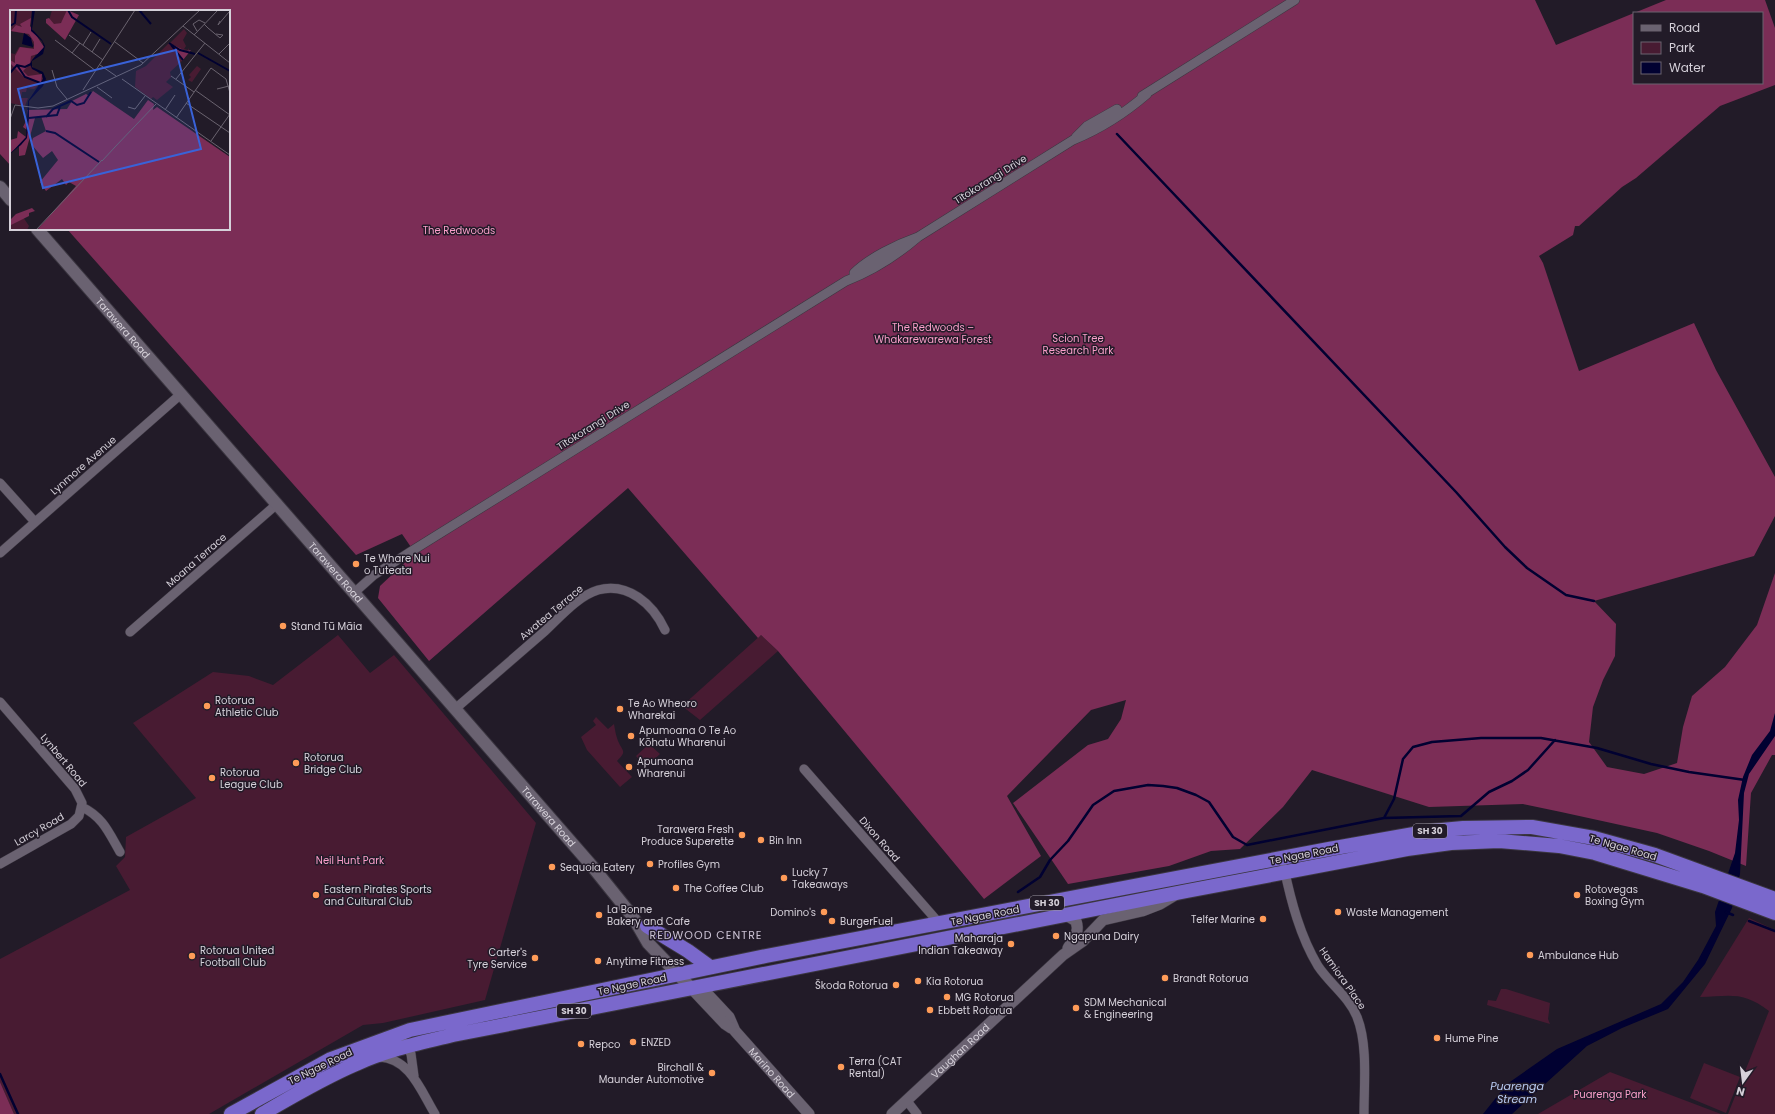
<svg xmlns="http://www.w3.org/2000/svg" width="1775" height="1114" viewBox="0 0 1775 1114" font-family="Poppins,sans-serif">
	<rect width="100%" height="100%" fill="#221b28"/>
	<path fill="#481b32" d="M338 635 370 673 394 655 536 823 485 1000 383 1023 363 1025 209 1114H14L0 1082V959L130 890 116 866 125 857 126 837 196 798 133 723 213 672 249 676 273 685Z
		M761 635 778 651 700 720 682 706Z
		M596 717 608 729 614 724C615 730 616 736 618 741 623 752 627 751 617 761L632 777 620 787 587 750 581 737 596 725 593 721Z
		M649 744 660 754 646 767 636 756Z
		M1749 918 1775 930V1114H1728L1769 1011C1743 991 1731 996 1700 997Z
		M1501 989H1506L1550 1003 1548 1019 1550 1024 1487 1005 1488 1000 1496 1001Z
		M1704 1063 1740 1077 1726 1113 1690 1098Z
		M1610 1072 1721 1114H1538Z"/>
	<path fill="#7b2d56" d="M0 0H1535L1556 45 1634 13V83H1762V13H1634L1666 0H1765L1775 28V85L1720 106 1636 178 1622 187 1579 226H1575L1573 235 1539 256 1543 263 1579 371 1694 323 1716 370 1775 477V516L1754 556 1594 601 1616 624 1615 656 1603 680 1593 707 1589 742 1607 767 1644 774 1677 763 1683 727 1692 696 1725 667 1757 625 1775 573V755H1772L1751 793 1746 866 1709 851 1657 833 1561 812 1523 804 1429 807 1312 770 1283 807 1240 849 1211 851 1169 866 1068 884 1013 803 1088 745 1108 739 1121 719 1126 700 1091 710 1007 796 1041 856 984 899 778 651 761 635 758 638 628 488 429 661 378 598 380 586 415 553 402 534 356 555 67 229H229V11H11V166L0 154Z
		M0 1082 14 1114H0Z"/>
	<path fill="#010131" d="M1775 713V736L1749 774 1744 793 1740 874 1732 908 1705 964 1668 1009 1622 1028 1587 1046 1512 1114H1483L1507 1084 1557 1049 1661 1004 1683 982 1698 960 1716 926 1715 912 1735 853 1739 820 1738 800 1743 777 1752 755 1770 731Z"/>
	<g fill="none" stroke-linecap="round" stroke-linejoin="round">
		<path stroke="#010131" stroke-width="2.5" d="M1117 134 1456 492 1505 547 1527 568 1566 595 1594 601
			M1384 818 1394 799 1403 759 1413 747 1432 742 1481 738H1541L1597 748 1651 764 1689 772 1745 780
			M1018 892 1040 877 1050 860 1068 841 1093 805 1114 791 1148 785 1163 786 1177 788 1196 795 1209 802 1233 837 1247 845 1384 818 1461 816 1489 792 1512 781 1528 770 1555 740
			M1726 912 1733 915
			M1749 921 1775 931
			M0 1074 18 1114"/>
		<defs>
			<path id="minor" d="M1142 96 1295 0
				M1076 137 1087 126 1117 109
				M854 273C869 258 898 244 918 237L1073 140C1100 129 1125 113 1147 94
				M0 483 35 522
				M0 553 181 394
				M355 592 374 575 410 552 846 281C872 271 897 255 918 237
				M130 632 277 504
				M0 702 75 789 82 803 79 816 71 824 0 864
				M455 709C485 683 515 657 545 631 560 617 578 596 598 590 628 582 653 604 665 630
				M804 769 939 923
				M82 807C103 817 109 833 120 852
				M1284 868C1291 901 1300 936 1318 966 1330 984 1349 997 1357 1017 1368 1044 1364 1085 1364 1114
				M405 1043 411 1054 414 1076
				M379 1057C410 1058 421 1091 435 1114
				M907 1101 917 1114"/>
			<g id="tertiary">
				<path d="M1066 915 1076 921C1080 932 1074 939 1068 948"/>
				<path id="s1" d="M701 987 729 1017 735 1031 809 1114"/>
				<path d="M692 989 725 1024 731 1028"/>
				<path id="s2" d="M892 1114 1063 955 1083 941 1103 920 1142 911 1160 904 1175 895"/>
			</g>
			<g id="secondary">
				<path d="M0 187 11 200"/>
				<path id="s3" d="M37 229 592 866 633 917 648 943 692 989"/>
			</g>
			<path id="trunk" d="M647 926 688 951 710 967
				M231 1114 331 1059 410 1030 766 956 1329 849 1431 831 1463 828 1532 827 1594 838 1655 855 1775 899
				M262 1114C293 1096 323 1078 356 1064 387 1050 420 1043 453 1035L1187 891 1407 849 1451 843 1499 841 1559 846 1595 853 1703 886 1775 913"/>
		</defs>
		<use href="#minor" stroke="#3b3640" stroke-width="10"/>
		<use href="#tertiary" stroke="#3b3640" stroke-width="12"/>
		<use href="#secondary" stroke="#3b3640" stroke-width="14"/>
		<use href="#trunk" stroke="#3b3640" stroke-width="16"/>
		<use href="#minor" stroke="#6a6271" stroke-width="9"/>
		<use href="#tertiary" stroke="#6a6271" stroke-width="11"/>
		<use href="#secondary" stroke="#6a6271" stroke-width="12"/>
		<use href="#trunk" stroke="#7a68cc" stroke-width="14"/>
	</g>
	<g fill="#fe9b58" stroke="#221b28" stroke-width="1.5">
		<circle cx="356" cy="564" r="4"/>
		<circle cx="283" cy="626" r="4"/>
		<circle cx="207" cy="706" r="4"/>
		<circle cx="620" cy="709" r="4"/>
		<circle cx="631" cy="736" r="4"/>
		<circle cx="296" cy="763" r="4"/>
		<circle cx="629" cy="767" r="4"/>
		<circle cx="212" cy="778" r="4"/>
		<circle cx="742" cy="835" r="4"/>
		<circle cx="761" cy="840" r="4"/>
		<circle cx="650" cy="864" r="4"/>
		<circle cx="552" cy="867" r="4"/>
		<circle cx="784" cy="878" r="4"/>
		<circle cx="676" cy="888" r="4"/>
		<circle cx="316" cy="895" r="4"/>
		<circle cx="1577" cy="895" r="4"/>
		<circle cx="824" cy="912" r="4"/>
		<circle cx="1338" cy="912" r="4"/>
		<circle cx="599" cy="915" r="4"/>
		<circle cx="1263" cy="919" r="4"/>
		<circle cx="832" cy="921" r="4"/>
		<circle cx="1056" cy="936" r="4"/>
		<circle cx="1011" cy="944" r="4"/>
		<circle cx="1530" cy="955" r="4"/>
		<circle cx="192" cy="956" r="4"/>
		<circle cx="535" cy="958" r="4"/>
		<circle cx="598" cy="961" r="4"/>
		<circle cx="1165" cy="978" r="4"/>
		<circle cx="918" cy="981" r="4"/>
		<circle cx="896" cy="985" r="4"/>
		<circle cx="947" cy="997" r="4"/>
		<circle cx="1076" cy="1008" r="4"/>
		<circle cx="930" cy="1010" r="4"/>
		<circle cx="1437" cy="1038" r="4"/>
		<circle cx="633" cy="1042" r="4"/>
		<circle cx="581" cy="1044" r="4"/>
		<circle cx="841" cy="1067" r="4"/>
		<circle cx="712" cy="1073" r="4"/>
	</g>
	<g text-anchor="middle" stroke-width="3" stroke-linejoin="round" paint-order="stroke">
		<g fill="#221b28" stroke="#9f9aa4" stroke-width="1">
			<rect x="1413" y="824" width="34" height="14" rx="3"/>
			<rect x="1030" y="896" width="34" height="14" rx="3"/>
			<rect x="557" y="1004" width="34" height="14" rx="3"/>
		</g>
		<g font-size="9" font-weight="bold" fill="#d5d0d9">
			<text x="1430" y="834">SH 30</text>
			<text x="1047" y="906">SH 30</text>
			<text x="574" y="1014">SH 30</text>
		</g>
		<g font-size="10" fill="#d5d0d9" stroke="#221b28">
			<text transform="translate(990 179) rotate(-32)" y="4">Tītokorangi Drive</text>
			<text dy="4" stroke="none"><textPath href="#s3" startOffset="131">Tarawera Road</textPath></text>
			<text transform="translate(593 425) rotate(-32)" y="4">Tītokorangi Drive</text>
			<text transform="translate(83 465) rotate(-41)" y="4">Lynmore Avenue</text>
			<text transform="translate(196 560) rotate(-41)" y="4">Moana Terrace</text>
			<text dy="4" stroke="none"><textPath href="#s3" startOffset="455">Tarawera Road</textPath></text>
			<text transform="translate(551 612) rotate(-40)" y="4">Awatea Terrace</text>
			<text transform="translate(64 760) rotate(50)" y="4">Lynbert Road</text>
			<text dy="4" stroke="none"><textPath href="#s3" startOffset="779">Tarawera Road</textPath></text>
			<text transform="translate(39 829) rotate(-30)" y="4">Larcy Road</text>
			<text transform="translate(880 839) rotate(49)" y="4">Dixon Road</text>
			<text transform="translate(1623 847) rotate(16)" y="4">Te Ngae Road</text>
			<text transform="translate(1304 854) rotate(-11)" y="4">Te Ngae Road</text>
			<text transform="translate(985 915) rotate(-11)" y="4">Te Ngae Road</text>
			<text transform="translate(1343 978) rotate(55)" y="4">Hamiora Place</text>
			<text transform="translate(632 984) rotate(-12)" y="4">Te Ngae Road</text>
			<text dy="4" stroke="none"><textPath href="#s2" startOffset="93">Vaughan Road</textPath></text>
			<text transform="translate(320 1066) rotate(-26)" y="4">Te Ngae Road</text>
			<text dy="4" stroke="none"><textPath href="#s1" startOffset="112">Marino Road</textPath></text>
		</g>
		<g font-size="10" fill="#fa9fca" stroke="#221b28">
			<text x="459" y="234">The Redwoods</text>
			<text x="933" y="331">The Redwoods –<tspan x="933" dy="12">Whakarewarewa Forest</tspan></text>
			<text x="1078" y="342">Scion Tree<tspan x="1078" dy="12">Research Park</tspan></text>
			<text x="350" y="864">Neil Hunt Park</text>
			<text x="1610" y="1098">Puarenga Park</text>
		</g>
		<g font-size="10" fill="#d5d0d9" stroke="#221b28" text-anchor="start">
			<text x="364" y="562">Te Whare Nui<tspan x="364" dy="12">o Tuteata</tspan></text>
			<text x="291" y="630">Stand Tū Māia</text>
			<text x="215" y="704">Rotorua<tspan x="215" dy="12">Athletic Club</tspan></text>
			<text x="628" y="707">Te Ao Wheoro<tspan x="628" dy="12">Wharekai</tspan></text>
			<text x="639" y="734">Apumoana O Te Ao<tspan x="639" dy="12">Kōhatu Wharenui</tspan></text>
			<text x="304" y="761">Rotorua<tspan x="304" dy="12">Bridge Club</tspan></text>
			<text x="637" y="765">Apumoana<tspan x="637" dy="12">Wharenui</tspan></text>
			<text x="220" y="776">Rotorua<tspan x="220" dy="12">League Club</tspan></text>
			<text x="734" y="833" text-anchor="end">Tarawera Fresh<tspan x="734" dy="12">Produce Superette</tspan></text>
			<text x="769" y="844">Bin Inn</text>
			<text x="658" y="868">Profiles Gym</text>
			<text x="560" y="871">Sequoia Eatery</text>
			<text x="792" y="876">Lucky 7<tspan x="792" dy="12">Takeaways</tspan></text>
			<text x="684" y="892">The Coffee Club</text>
			<text x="324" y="893">Eastern Pirates Sports<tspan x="324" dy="12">and Cultural Club</tspan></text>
			<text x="1585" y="893">Rotovegas<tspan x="1585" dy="12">Boxing Gym</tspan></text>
			<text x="607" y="913">La Bonne<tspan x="607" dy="12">Bakery and Cafe</tspan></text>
			<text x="816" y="916" text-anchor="end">Domino's</text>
			<text x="1346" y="916">Waste Management</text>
			<text x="1255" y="923" text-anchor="end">Telfer Marine</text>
			<text x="840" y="925">BurgerFuel</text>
			<text x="1064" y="940">Ngapuna Dairy</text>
			<text x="1003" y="942" text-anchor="end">Maharaja<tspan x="1003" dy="12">Indian Takeaway</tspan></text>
			<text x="200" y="954">Rotorua United<tspan x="200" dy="12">Football Club</tspan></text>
			<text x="527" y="956" text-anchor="end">Carter's<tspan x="527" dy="12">Tyre Service</tspan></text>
			<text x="1538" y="959">Ambulance Hub</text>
			<text x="606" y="965">Anytime Fitness</text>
			<text x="1173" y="982">Brandt Rotorua</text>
			<text x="926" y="985">Kia Rotorua</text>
			<text x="888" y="989" text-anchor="end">Škoda Rotorua</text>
			<text x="955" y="1001">MG Rotorua</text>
			<text x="1084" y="1006">SDM Mechanical<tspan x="1084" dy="12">&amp; Engineering</tspan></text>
			<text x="938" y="1014">Ebbett Rotorua</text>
			<text x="1445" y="1042">Hume Pine</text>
			<text x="641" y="1046">ENZED</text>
			<text x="589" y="1048">Repco</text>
			<text x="849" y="1065">Terra (CAT<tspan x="849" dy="12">Rental)</tspan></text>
			<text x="704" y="1071" text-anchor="end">Birchall &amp;<tspan x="704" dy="12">Maunder Automotive</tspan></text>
		</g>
		<g font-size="11" letter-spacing="1" fill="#cac1d3" stroke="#221b28">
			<text x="706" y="939">REDWOOD CENTRE</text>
		</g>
		<g font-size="11" font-style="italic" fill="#b8caf2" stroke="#221b28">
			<text x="1517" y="1090">Puarenga<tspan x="1517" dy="13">Stream</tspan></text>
		</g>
	</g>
	<g transform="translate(10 10)">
		<rect width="220" height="220" fill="#221b28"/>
		<path d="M0 0H22L20 16 25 27V46L20 54 33 68 32 73 19 69 30 73 24 79 17 78 16 82H12L11 88H18L15 96 0 93V43L5 44 9 37 23 38 24 35 17 24 0 21ZM42 0H57L53 12 44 15 39 11ZM174 19 177 23 173 30 176 36 174 39 178 40 179 38V40L176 41 164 36 160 33ZM159 33 173 50 160 62 161 67 156 72 163 77 147 90 143 87 141 89 125 77 126 61 136 56ZM187 56 191 59 182 72 178 70 181 67 179 65ZM13 207 19 216 17 220H1L0 213Z" fill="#481b32"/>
		<path d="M57 0 69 5 55 30 36 13V9L39 8 44 14 51 13ZM21 8 20 16 34 37 31 43 21 46 20 54 13 61 18 66 32 64 31 73 13 66 0 53V50L5 53V46L10 37 24 39V32L19 24 1 21 6 15 12 17 10 14ZM159 33 176 41 181 40 173 50ZM83 81 124 109 138 90 144 94 143 100 147 97 220 147V220H27L66 176 59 172 56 175 52 169 36 181 30 172 48 150 42 141 33 148 21 134 23 128 36 121 31 106 25 108 15 145 9 146V136L0 143V130L7 128 8 121 16 127 17 120 13 117 18 107 17 100 57 99 62 91 76 84 79 86ZM22 198 25 201 19 203V206L1 215 0 210 6 204Z" fill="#7b2d56"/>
		<path d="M22 0H25L22 19 32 30 35 36 33 44 22 51V57L33 62 36 69 33 76 19 91V108L17 128 11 135 0 144 16 127 18 91 33 69 32 64 22 59 20 54 22 50 34 37 32 31 21 21ZM14 23 21 28 23 37 12 34Z" fill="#010131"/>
		<path fill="none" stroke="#010131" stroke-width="2" d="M58 0 62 7 101 34M129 0 141 14M0 16 5 13 6 0M159 33 170 40 185 44M161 35 173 50M188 43 220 61M7 55 15 67 33 74M0 63 7 55 15 57 21 54M36 107 43 99 61 91 67 95 74 93 81 82M19 108 47 105 50 97M36 121 45 123 89 152"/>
		<path fill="none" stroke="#6a636f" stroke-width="1" d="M210 11 208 15 219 2M194 14 198 18 210 28 213 25 206 24M173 16 220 53M187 21 183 14 189 10 195 13M59 25 93 50M184 25 208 0M45 30 86 61M105 32 133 53M73 35 81 22M82 42 90 29M62 43 70 33M209 44 220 33M90 55 106 66M42 60 47 77 57 89M161 66 184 82M112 69 220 145M166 69 195 33M87 77 102 88M207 79 219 76M73 80 125 0M185 80 220 105M176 93 220 123M118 97 125 99 135 86M155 100 165 85M166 108 201 58 216 69 220 83M0 109 5 95 28 98 43 96 131 55 190 0M201 131 220 104M104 138 146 94M92 151 105 137M26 220 92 150"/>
		<path fill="#3962d8" fill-opacity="0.15" stroke="#3962d8" stroke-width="2" d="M166 40 191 139 33 178 8 79Z"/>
		<rect width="220" height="220" fill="none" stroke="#d5d0d9" stroke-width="2"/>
	</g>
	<rect x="1633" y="12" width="130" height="72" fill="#221b28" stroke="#6a636f"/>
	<rect x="1641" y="25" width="20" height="6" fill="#6a6271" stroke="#6a636f"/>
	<text x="1669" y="32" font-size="12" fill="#d5d0d9">Road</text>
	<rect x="1641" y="42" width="20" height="12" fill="#481b32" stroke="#6a636f"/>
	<text x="1669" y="52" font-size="12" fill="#d5d0d9">Park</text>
	<rect x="1641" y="62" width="20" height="12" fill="#010131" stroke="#6a636f"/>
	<text x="1669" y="72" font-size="12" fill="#d5d0d9">Water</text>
	<g transform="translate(1743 1082) rotate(194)" stroke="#221b28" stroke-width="3" paint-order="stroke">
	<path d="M0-3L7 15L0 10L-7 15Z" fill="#d5d0d9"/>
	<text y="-6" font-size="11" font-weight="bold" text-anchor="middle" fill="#d5d0d9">N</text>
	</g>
</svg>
